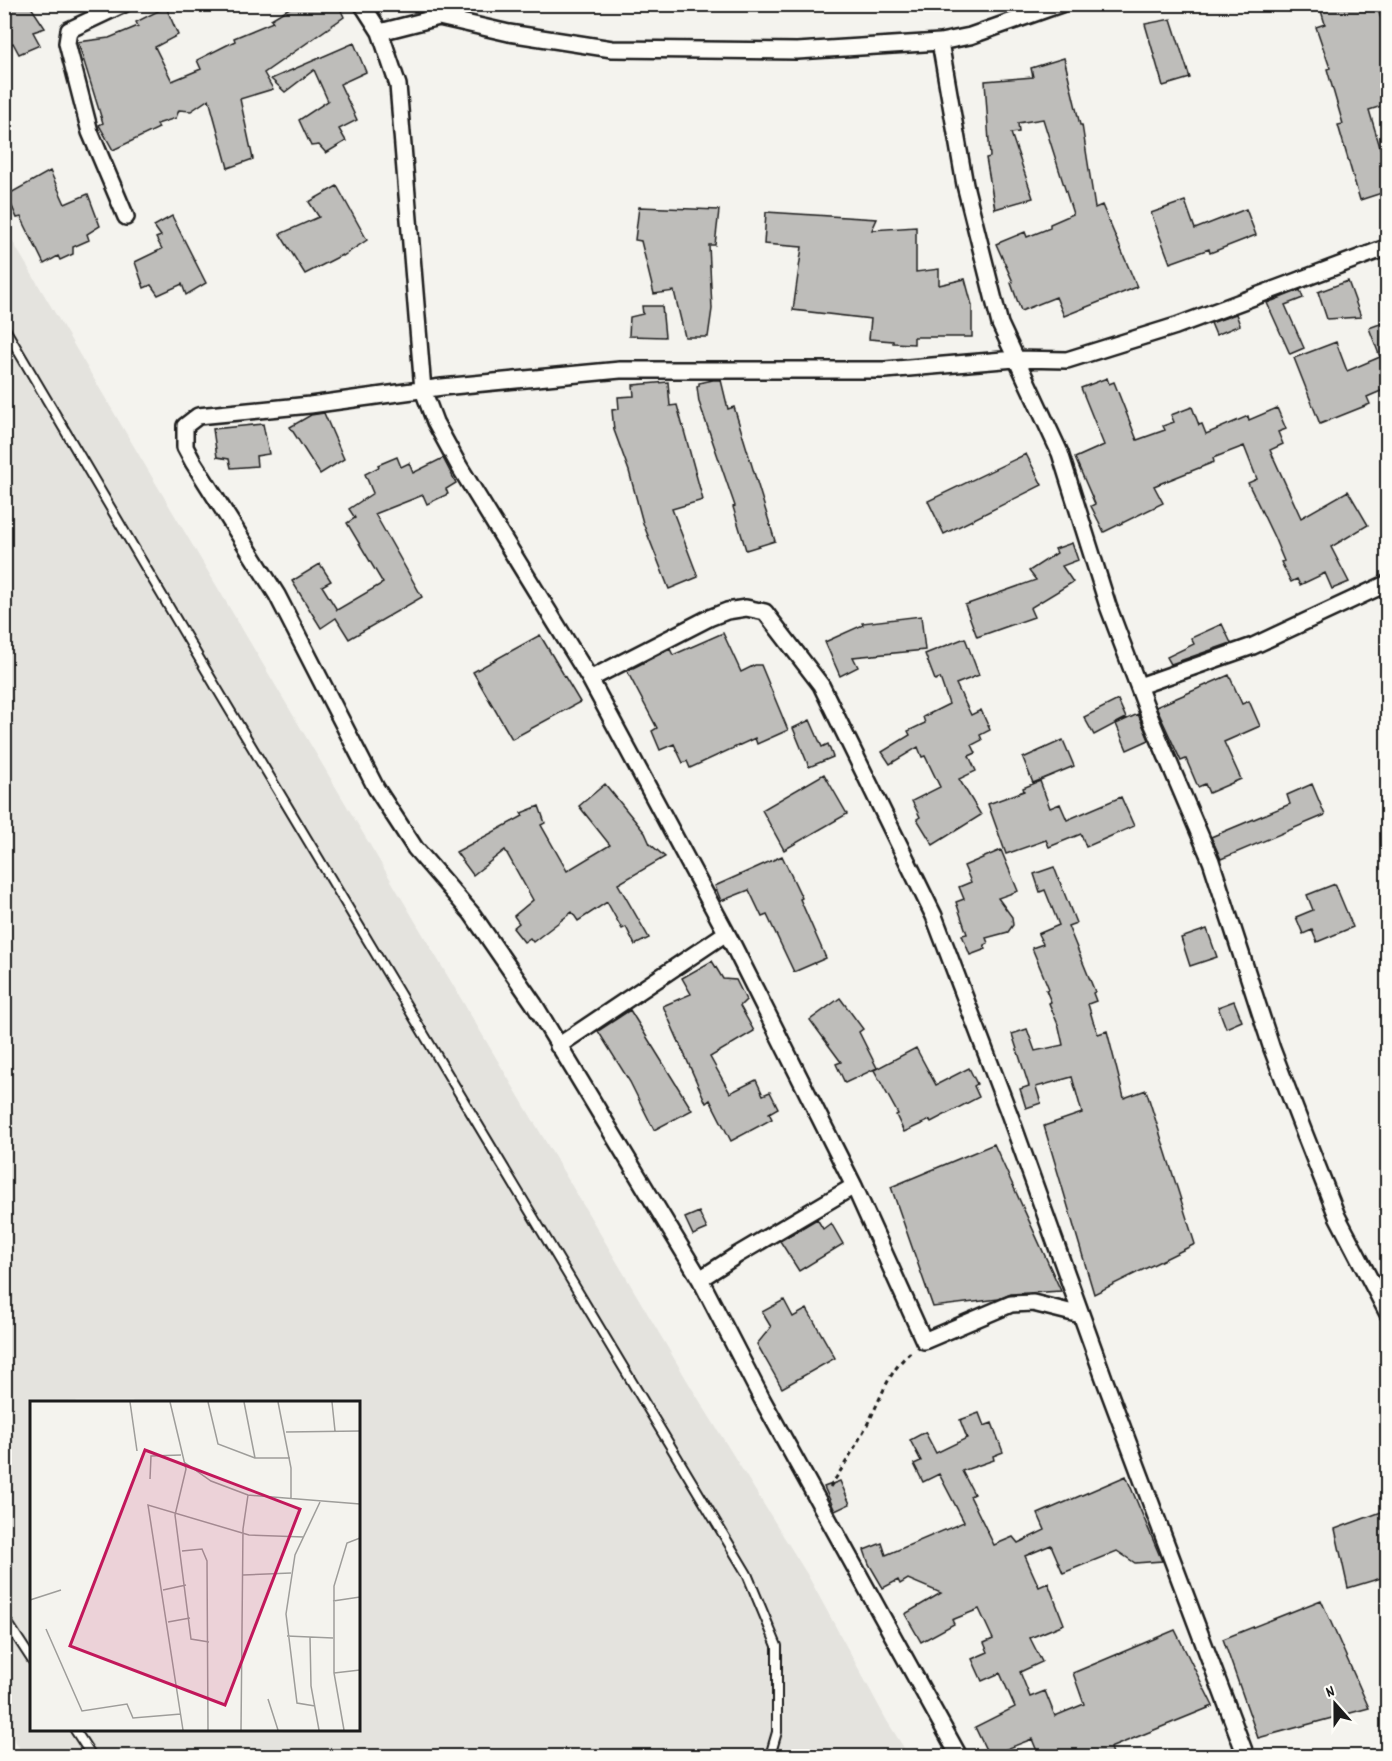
<svg xmlns="http://www.w3.org/2000/svg" width="1392" height="1761" viewBox="0 0 1392 1761" font-family="Dekko,sans-serif">
	<rect width="100%" height="100%" fill="#f4f3ee"/>
	<filter id="ink" filterUnits="userSpaceOnUse"><feTurbulence type="fractalNoise" baseFrequency=".0167" numOctaves="2"/><feDisplacementMap in="SourceGraphic" scale="12" xChannelSelector="R" yChannelSelector="G"/><feConvolveMatrix kernelMatrix="1 2 1 2 8 2 1 2 1" color-interpolation-filters="sRGB"/></filter>
	<g filter="url(#ink)">
		<path fill="#e4e3de" fill-rule="evenodd" d="M4 227 691 1387 807 1574 887 1721 909 1756H24L5 1724ZM32 1402H358V1730H32Z"/>
		<path fill="#bebdba" stroke="#1c1c1c" stroke-width="1.5" d="M16 4H29L45 28 33 32 40 45 19 54 13 43 4 49V9Z
			M296 4H338L344 17 264 73 273 89 240 99 253 159 228 168 209 99 191 111 179 110 176 118 157 124 159 128 113 150 99 125 103 123 78 42 109 38 138 26 136 22 166 7 178 35 155 47 172 81 201 69 197 60 235 41 234 38 273 22 271 19Z
			M1319 4H1376L1388 39V104L1369 110 1388 174V191L1360 200 1338 125 1343 124 1327 69 1330 68 1316 27 1325 24Z
			M1171 19 1190 78 1163 86 1145 24Z
			M354 43 366 72 340 84 357 120 339 129 346 141 326 153 319 145 311 146 299 120 328 101 314 70 285 92 271 79Z
			M1064 58 1080 125H1082L1095 208 1102 205 1137 287 1064 316 1056 297 1021 311 1011 283 1013 282 996 244 1025 232 1027 237 1050 228V224L1073 214 1043 119 1018 123 1019 132 1011 133 1033 198 995 209 986 158 990 157 985 81 1033 77 1031 68Z
			M50 171 65 204 88 194 100 226 87 234 89 240 73 247V254L60 260 58 256 44 264 21 217 17 218 7 195Z
			M337 186 367 240 343 256 342 255 305 274 280 234 319 217 309 202Z
			M1185 201 1195 229 1246 209 1256 235 1210 253 1209 249 1170 263 1151 213Z
			M639 207 719 210 715 245H709L712 309 708 337H685L674 291 654 294 641 241 635 240Z
			M766 212 877 219 872 230 916 227V272L939 269V285L965 279 972 305V337H914V344L893 343V341L869 339 871 319 793 310 802 247 764 244Z
			M172 216 206 283 186 295 182 284 158 295 151 285 144 288 135 262 162 249 156 238 161 236 154 226Z
			M1348 281 1361 317 1327 319 1318 292Z
			M1300 290 1303 298 1285 305 1304 348 1290 354 1267 303Z
			M642 306H662L665 337 629 336 630 317 643 314Z
			M1236 314 1240 325 1216 335 1211 323Z
			M1388 321V388L1367 397 1370 404 1320 424 1294 358 1336 342 1347 371 1380 357 1369 328Z
			M1107 378 1109 384 1114 382 1137 440 1165 430 1163 426 1174 422 1171 415 1192 407 1199 425 1202 424 1206 434 1248 416 1249 420 1277 408 1286 429 1278 432 1283 444 1270 450 1301 518 1348 491 1368 525 1331 547 1349 582 1332 589 1325 573 1300 585 1297 579 1291 582 1281 562 1284 561 1274 537 1248 483 1257 479 1244 446 1213 458 1214 462 1154 486 1163 503 1104 532 1091 506 1095 504 1075 458 1104 445 1081 388Z
			M713 380H721L728 409 734 407 775 541 746 550 733 507 735 506 699 402 697 387 699 386V383Z
			M668 382 670 406 677 405 703 500 672 509 698 577 669 589 643 523 629 471 614 430 612 410 619 409 618 397 634 396 633 385Z
			M324 413 344 459 320 474 290 427 311 415Z
			M263 424 269 454 256 456 257 466 231 468 229 459 217 457 213 429Z
			M1026 454 1042 485 944 534 928 501Z
			M397 457 401 467 409 463 413 473 443 458 456 483 446 489 448 494 427 504 423 495 375 514 422 597 349 639 336 618 321 628 292 581 320 564 331 581 322 586 337 610 383 583 347 523 355 518 349 509 373 493 365 474 379 467 378 465Z
			M1072 543 1078 560 1062 566 1073 582 1030 608 1034 617 977 637 965 605 1036 580 1029 571 1057 553 1055 549Z
			M921 616 925 650 853 657 858 667 840 676 825 642 863 625 862 623Z
			M1222 624 1231 643 1171 664 1167 657 1194 644 1191 638Z
			M723 633 741 672 755 665H761L788 730 757 744 755 738 690 768 687 761 683 763 674 744 660 750 652 731 657 728 627 671 670 649 673 655Z
			M540 635 580 702 512 739 473 672Z
			M965 638 979 675 956 684 971 715 981 710 990 730 980 735 982 740 972 745 976 753 969 756 976 771 959 779 981 815 933 845 917 819 920 817 912 801 940 787 925 756 922 757 918 747 890 764 882 752 910 735 908 731 925 723 923 717 949 704 940 678 935 680 925 654Z
			M1229 675 1242 704 1249 701 1260 726 1224 742 1241 779 1209 793 1205 784 1198 787 1186 759 1181 761 1156 707Z
			M1118 700 1126 718 1094 735 1084 717Z
			M1138 714 1149 740 1127 750 1116 724Z
			M810 720 822 747 828 744 833 757 809 767 793 728Z
			M1063 740 1074 766 1033 783 1023 758Z
			M824 774 847 814 784 850 762 810Z
			M1040 781 1050 808 1060 804 1067 820 1121 797 1134 826 1086 847 1081 834 1049 847 1046 840 1006 854 988 804 1024 791 1023 788Z
			M605 784 645 833 650 844 665 857 618 884 649 938 635 945 626 927 622 929 607 902 578 921 572 912 533 942 530 938 524 942 513 928 519 923 514 916 533 900 505 850 473 875 456 852 523 816 521 813 539 806 545 823 541 825 567 871 610 845 579 806Z
			M1312 784 1325 815 1221 859 1211 837 1290 804 1287 795Z
			M1001 850 1018 891 998 898 1012 917 1013 925 1008 932 986 938 988 943 984 945 986 949 970 955 962 935 967 934 956 902 964 899 959 887 971 882 964 866Z
			M782 856 802 898 800 899 826 958 794 972 767 915 762 917 749 890 721 901 715 886Z
			M1054 867 1076 923 1068 926 1095 992 1093 993 1096 1001 1088 1004 1093 1021 1098 1034 1107 1031 1124 1098 1146 1090 1195 1244 1094 1294 1044 1126 1082 1113 1072 1077 1036 1087 1041 1103 1026 1108 1020 1089 1029 1086 1012 1034 1027 1029 1035 1051 1063 1045 1059 1027 1049 1003 1051 1002 1046 990 1049 989 1032 948 1043 944 1038 934 1059 925 1045 890 1040 892 1034 874Z
			M1335 884 1353 927 1317 942 1312 930 1303 934 1296 917 1313 910 1307 895Z
			M1207 929 1217 957 1190 966 1181 938Z
			M712 961 723 979 736 980 746 1000 740 1006 754 1031 710 1057 730 1093 756 1080 763 1095 770 1092 778 1108 769 1113 772 1119 731 1141 710 1100 706 1103 663 1006 691 994 682 978Z
			M840 998 863 1029 859 1032 877 1068 845 1083 836 1064 841 1062 810 1020Z
			M1234 1001 1242 1021 1226 1028 1218 1007Z
			M630 1010 692 1110 654 1130 630 1082 598 1031Z
			M916 1048 936 1085 969 1068 977 1084 974 1086 979 1097 931 1122 930 1120 904 1132 896 1115 898 1114 874 1070Z
			M994 1144 1061 1291 1011 1294 999 1299 933 1307 891 1187Z
			M699 1212 707 1229 693 1235 685 1218Z
			M817 1219 823 1229 831 1223 843 1244 799 1271 780 1241Z
			M784 1300 793 1317 807 1309 835 1358 782 1388 757 1344 771 1327 762 1312Z
			M979 1413 984 1426 992 1423 1003 1452 993 1456 994 1460 962 1471 974 1494 970 1496 994 1545 1013 1537 1018 1543 1045 1530 1038 1514 1126 1476 1162 1561 1135 1563 1117 1551 1063 1573 1051 1545 1025 1556 1039 1587 1048 1583 1064 1624 1030 1638 1042 1662 1020 1672 1030 1697 1045 1691 1055 1716 1084 1704 1073 1673 1175 1630 1213 1706 1110 1748 1113 1756H1039L1032 1739 1004 1750 1008 1756H989L975 1727 1015 1707 1000 1673 982 1681 972 1659 988 1652 984 1643 993 1639 979 1609 952 1620 954 1624 921 1642 905 1614 941 1593 908 1579 900 1584 898 1580 883 1588 869 1564 864 1550 882 1543 886 1555 964 1522 939 1474 923 1482 914 1464 921 1461 910 1440 925 1432 936 1453 967 1438 960 1420Z
			M840 1481 850 1504 835 1511 824 1487Z
			M1384 1511 1388 1526V1576L1348 1588 1335 1529Z
			M1321 1600 1369 1708 1258 1738 1223 1639Z"/>
		<g fill="none" stroke-linecap="round" stroke-linejoin="round">
			<defs>
				<path id="lane" d="M4 327 216 687 747 1574 777 1646V1732L770 1756
					M4 1617 32 1660
					M75 1730 92 1756"/>
				<path id="street" d="M124 4 69 30 67 43 90 132 126 217
					M362 4 380 32 398 85 423 390 435 422 459 466 590 679 734 947 854 1186 924 1341 1011 1304 1033 1303 1081 1315
					M425 4 439 17
					M1061 4 970 36 940 42 965 185 1000 324 1060 453 1108 606 1151 720 1211 861 1272 1049 1305 1135 1337 1216 1388 1314
					M380 32 439 17 509 33 612 49 797 51 940 42
					M590 679 709 618 727 611 746 608 765 612 821 685 934 916 1010 1116 1105 1381 1246 1756
					M1139 686 1253 646 1388 583
					M558 1046 726 933
					M700 1279 737 1255 854 1186
					M959 1756 762 1399 700 1279 534 1004 472 914 415 848 376 788 277 595 193 462 185 447V426L198 416 310 405 442 387 620 370H885L1015 359 1067 360 1176 326 1388 247"/>
			</defs>
			<use href="#lane" stroke="#1c1c1c" stroke-width="12"/>
			<use href="#street" stroke="#1c1c1c" stroke-width="20"/>
			<path stroke="#1c1c1c" stroke-width="3" stroke-dasharray="4.5 4.5" stroke-linecap="butt" d="M830 1487C844 1466 857 1444 869 1421 883 1394 888 1371 913 1350"/>
			<use href="#lane" stroke="#fdfcf7" stroke-width="8"/>
			<use href="#street" stroke="#fdfcf7" stroke-width="15"/>
		</g>
	</g>
	<g transform="translate(30 1401)">
		<rect width="330" height="330" fill="#f4f3ee"/>
		<path fill="none" stroke="#9e9d9a" stroke-width="1.5" d="M100 1 107 50M140 1 156 68 145 114 161 238 179 241M178 1 188 43 225 57M214 1 225 57H260M248 1 261 67V98M302 1 305 30M256 31 330 30M154 61 181 80 218 94M120 78 121 55 151 54M152 150 172 148 177 160 178 329M213 174 261 172M133 189 156 184M0 199 31 189M303 200 330 196M138 221 160 217M16 228 52 310 97 303 103 317 151 313M257 235 303 237M280 236 281 285 289 329M304 272 330 269M238 298 248 329M285 305 267 302 256 213 265 154 290 101M153 329 118 104 219 134 274 136M211 329 213 128 218 94 330 103M314 329 304 272V185L317 142 330 137"/>
		<path fill="#c2185b" fill-opacity="0.15" stroke="#c2185b" stroke-width="3" d="M115 49 270 108 195 304 40 245Z"/>
		<rect width="330" height="330" fill="none" stroke="#1c1c1c" stroke-width="3"/>
	</g>
	<rect width="1392" height="1761" fill="none" stroke="#fdfcf7" stroke-width="24"/>
	<rect x="12" y="12" width="1368" height="1737" fill="none" stroke="#1c1c1c" stroke-width="2" filter="url(#ink)"/>
	<g transform="translate(1335 1704) rotate(339)" stroke="#fdfcf7" stroke-width="4.5" paint-order="stroke">
	<path d="M0-4.5L10 22L0 15L-10 22Z" fill="#1c1c1c"/>
	<text y="-9" font-size="16" font-weight="bold" text-anchor="middle" fill="#1c1c1c">N</text>
	</g>
</svg>
